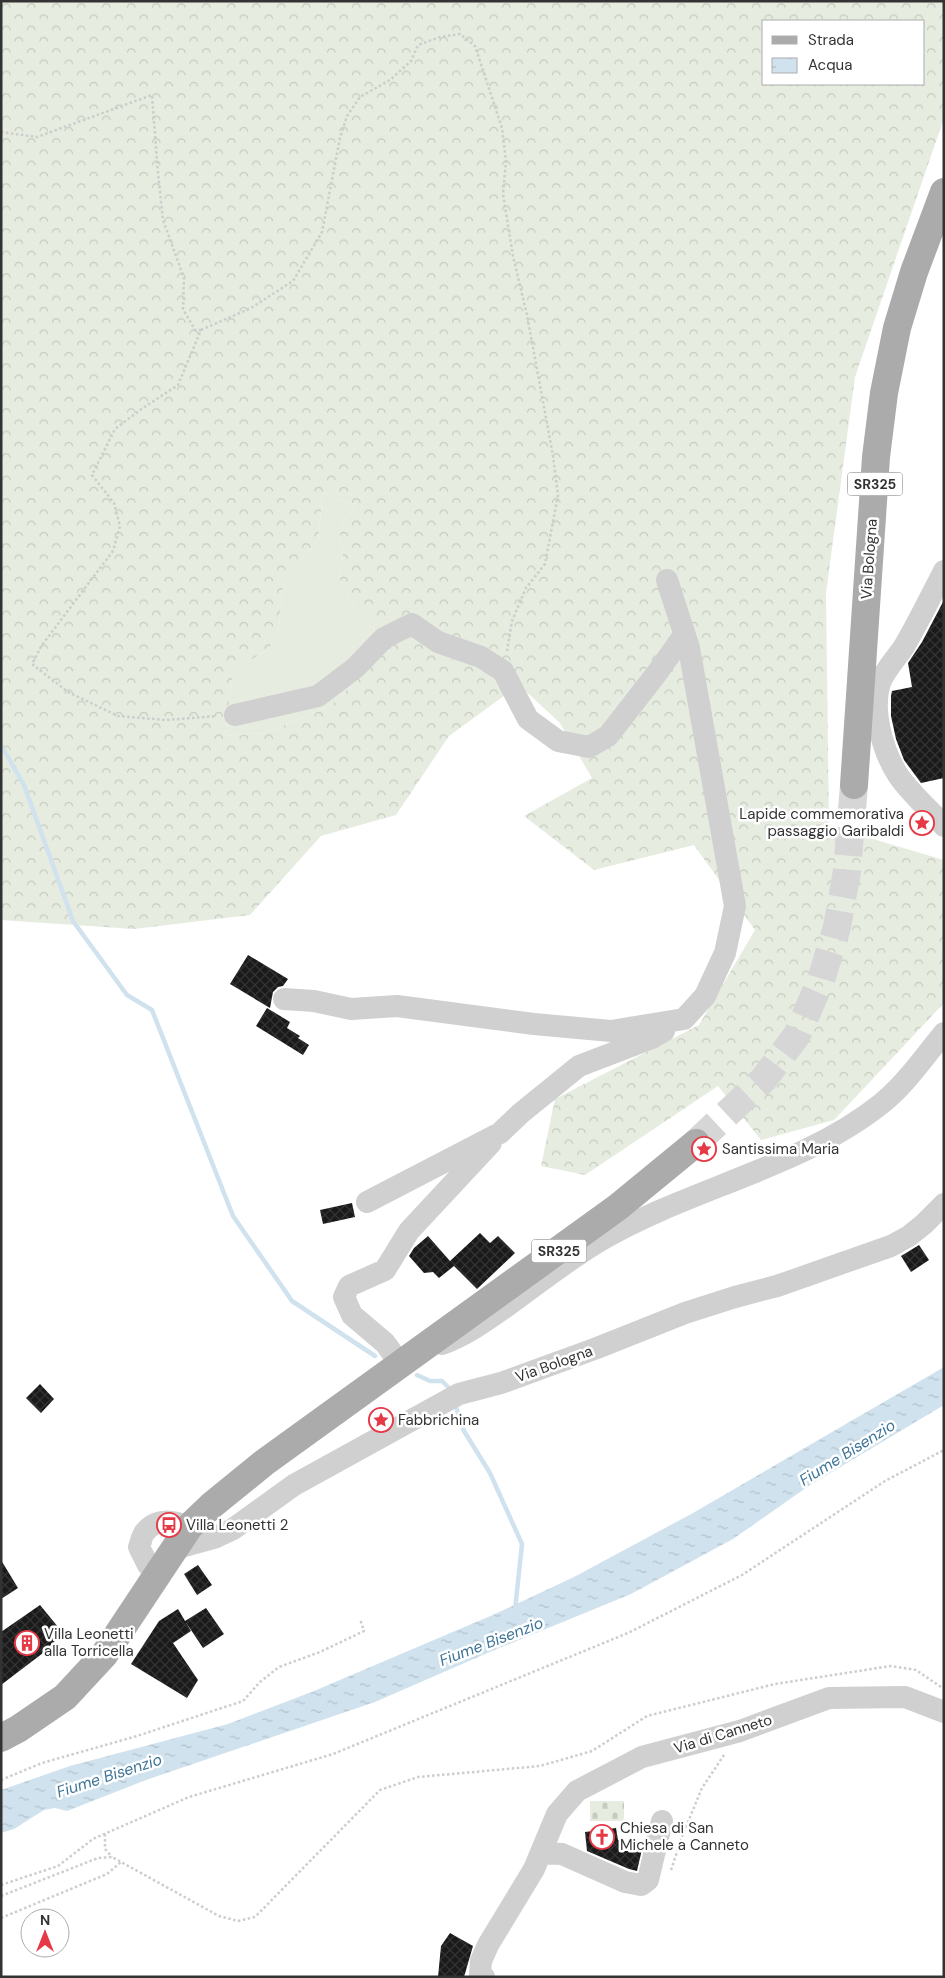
<svg xmlns="http://www.w3.org/2000/svg" width="945" height="1978" viewBox="0 0 945 1978" font-family="'DM Sans',sans-serif">
	<defs>
		<pattern id="forest-crowns" width="20" height="18" patternUnits="userSpaceOnUse" patternTransform="scale(1.25)"><rect width="20" height="18" fill="#e6ecdf"/><path d="M2 6a3 3 0 1 1 6 0M12 15a3 3 0 1 1 6 0" fill="none" stroke="#c6cbc0"/></pattern>
		<pattern id="cemetery-stones" width="16" height="16" patternUnits="userSpaceOnUse" patternTransform="scale(1.25)"><rect width="16" height="16" fill="#e6ecdf"/><path d="M2 7V4a2 2 0 0 1 4 0v3zM10 15v-3a2 2 0 0 1 4 0v3z" fill="#c6cbc0"/></pattern>
		<pattern id="water-ripples" width="26" height="14" patternUnits="userSpaceOnUse" patternTransform="scale(1.25)"><rect width="26" height="14" fill="#cfe2ee"/><path d="M2 4q2-2 4 0t4 0M15 11q2-2 4 0t4 0" fill="none" stroke="#b2c2cd"/></pattern>
		<pattern id="building-cross-hatch" width="8" height="8" patternUnits="userSpaceOnUse" patternTransform="scale(1.25)"><rect width="8" height="8" fill="#1a1a1a"/><path d="M0 0l8 8M0 8l8-8" fill="none" stroke="#333"/></pattern>
	</defs>
	<rect width="100%" height="100%" fill="#fff"/>
	<path fill="#e6ecdf" d="M323 492 338 500 356 504 345 520 340 534 343 556 339 578 353 605 372 623 382 653 336 701 321 710 264 733 225 736 233 674 249 661 269 649 279 627 283 587 296 566 318 541Z"/>
	<path fill="url(#forest-crowns)" fill-rule="evenodd" d="M1 1H944V118L855 377 826 593 829 826 944 860V1003L834 1120 761 1140 718 1086 585 1175 541 1166 555 1099 699 1025 755 930 694 845 594 870 524 816 592 778 560 723 519 685 449 736 396 815 321 836 250 915 134 929 1 920ZM764 21H924V84H764ZM323 492 338 500 356 504 345 520 340 534 343 556 339 578 353 605 372 623 382 653 336 701 321 710 264 733 225 736 233 674 249 661 269 649 279 627 283 587 296 566 318 541Z"/>
	<path fill="url(#cemetery-stones)" d="M590 1801H624V1821H590Z"/>
	<path fill="url(#water-ripples)" d="M944 1367V1405L810 1485 733 1539 631 1594 492 1651 375 1702 146 1780 67 1811 55 1808 44 1810 14 1829 1 1833V1790L70 1766 228 1724 314 1691 495 1614 574 1577 693 1513Z"/>
	<g fill="none" stroke-linecap="round" stroke-linejoin="round">
		<path stroke="#cfe2ee" stroke-width="4.5" d="M1 745 24 785 73 921 127 995 152 1010 233 1216 292 1301 375 1356
			M417 1375 430 1381H442L450 1389
			M455 1404 464 1431 490 1473 522 1544 515 1610"/>
	</g>
	<path fill="url(#building-cross-hatch)" d="M944 600V778L921 783 904 760 896 739 891 716V696L892 691 912 687 908 663 922 642Z
		M248 955 288 979 283 986 278 987 273 992 270 1008 230 984Z
		M267 1008 290 1022 287 1028 300 1036 298 1038 309 1045 303 1055 256 1026Z
		M352 1203 355 1217 323 1224 320 1210Z
		M480 1233 490 1243 498 1236 515 1253 477 1289 454 1266 439 1278 433 1272 424 1273 409 1256 414 1248 428 1236 450 1261Z
		M919 1245 929 1260 911 1272 901 1256Z
		M40 1384 54 1399 41 1413 26 1398Z
		M1 1560 18 1588 1 1599Z
		M198 1565 212 1585 197 1595 184 1574Z
		M40 1605 63 1633 43 1653 1 1685V1632Z
		M206 1608 224 1634 203 1648 185 1621Z
		M178 1609 191 1631 173 1643 198 1680 187 1698 131 1664 159 1621Z
		M616 1828 618 1840 643 1845 637 1871 629 1869 587 1851 585 1832Z
		M450 1933 473 1946 464 1977H438L441 1946Z"/>
	<g fill="none" stroke-linecap="round" stroke-linejoin="round">
		<path stroke="#d6d6d6" stroke-width="28" stroke-dasharray="28 14" stroke-linecap="butt" d="M696 1143 763 1080 797 1035 821 980 837 927 847 871 854 785"/>
		<path stroke="#cdcdcd" stroke-width="2.5" stroke-dasharray="2.5 2.5" stroke-linecap="butt" d="M1 132 37 137 152 95 158 173 163 220 184 278 183 309 195 330H201L178 385 140 410 115 429 92 475 114 503 120 526 113 551 42 645 32 664 68 692 118 716 166 720 217 716
			M201 330 251 308 293 281 322 232 340 138 347 116 360 97 390 80 411 61 418 45 440 37 460 34 475 46 502 128 506 161 503 194 513 256 527 315 553 456 558 495 545 564 526 588 512 621 507 651
			M1 1780 42 1763 137 1736 243 1701 260 1682 279 1667 320 1652 364 1631 360 1619
			M105 1834V1849L112 1857
			M671 1870 683 1834 702 1788 724 1755
			M1 1885 58 1866 93 1839 189 1797 333 1754 628 1633 742 1575 885 1481 944 1450
			M1 1896 98 1858 112 1857 219 1916 238 1921 255 1917 380 1790 418 1777 540 1766 592 1751 647 1716 775 1684 891 1666 916 1670 944 1689
			M1 1918 107 1874 121 1862"/>
		<path stroke="#d0d0d0" stroke-width="22" d="M944 571C931 596 919 621 905 645 897 658 885 669 880 683 871 710 883 752 898 775 910 793 929 809 944 826
			M235 715 318 696 355 668 384 638 412 624 438 642 481 657 503 671 528 719 558 741 589 747 608 736 657 673 684 635
			M284 999 314 1001 351 1009 397 1006 534 1024 611 1031 684 1019 705 996 725 953 735 906 689 648 667 580
			M367 1202 500 1133 521 1113 579 1066 652 1038 664 1031
			M442 1344C466 1335 486 1321 507 1306 539 1283 570 1258 603 1239 691 1188 802 1167 881 1104 906 1084 924 1057 944 1033
			M401 1365 385 1343 352 1315 344 1297 349 1286 385 1270 409 1231 491 1143
			M174 1549 214 1538 233 1529 294 1485 459 1394 501 1383 597 1348 685 1313 735 1297 777 1286 891 1246 909 1236 924 1224 944 1204
			M157 1575 148 1565 139 1547C141 1542 142 1535 145 1532 157 1517 174 1521 189 1527
			M541 1853 562 1854 625 1882 641 1885 648 1880 662 1821
			M484 1977 480 1974 481 1961 488 1945 534 1869 557 1814 577 1791 642 1757 740 1731 829 1698 905 1697 944 1712"/>
		<path stroke="#ababab" stroke-width="28" d="M854 785 876 457 884 393 897 328 914 272 944 192
			M1 1738 18 1729 65 1697 104 1655 189 1527 212 1505 265 1462 618 1207 696 1143"/>
	</g>
	<defs>
		<symbol id="sight-ring" viewBox="-11 -11 22 22"><circle r="9.5" fill="#fff" stroke="#e63946" stroke-width="1.5"/><path d="M0-6L1.8-2.2L6-1.7L2.9 1.2L3.7 5.4L0 3.3L-3.7 5.4L-2.9 1.2L-6-1.7L-1.8-2.2Z" fill="#e63946"/></symbol>
		<symbol id="bus-ring" viewBox="-11 -11 22 22"><circle r="9.5" fill="#fff" stroke="#e63946" stroke-width="1.5"/><path d="M-5-6H5V4H4V6H2V4H-2V6H-4V4H-5ZM-3.5-4V0h7V-4ZM-3.5 1.2v1.5H-2V1.2ZM2 1.2v1.5H3.5V1.2Z" fill="#e63946"/></symbol>
		<symbol id="building-ring" viewBox="-11 -11 22 22"><circle r="9.5" fill="#fff" stroke="#e63946" stroke-width="1.5"/><path d="M-4-6H4V6H1V3H-1V6H-4ZM-2.5-4.3h1.7v1.8h-1.7ZM.8-4.3h1.7v1.8H.8ZM-2.5-1h1.7V.8h-1.7ZM.8-1h1.7V.8H.8Z" fill="#e63946"/></symbol>
		<symbol id="church-ring" viewBox="-11 -11 22 22"><circle r="9.5" fill="#fff" stroke="#e63946" stroke-width="1.5"/><path d="M-1.2-6h2.4v3.5h3.3v2.4h-3.3V6h-2.4V-.1h-3.3v-2.4h3.3Z" fill="#e63946"/></symbol>
	</defs>
	<g fill-rule="evenodd">
		<use href="#sight-ring" x="908" y="809" width="28" height="28"/>
		<use href="#sight-ring" x="690" y="1135" width="28" height="28"/>
		<use href="#sight-ring" x="367" y="1406" width="28" height="28"/>
		<use href="#bus-ring" x="155" y="1511" width="28" height="28"/>
		<use href="#building-ring" x="13" y="1629" width="28" height="28"/>
		<use href="#church-ring" x="588" y="1823" width="28" height="28"/>
	</g>
	<g text-anchor="middle" stroke-width="5" stroke-linejoin="round" paint-order="stroke">
		<g fill="#fff" stroke="#707070" stroke-width="1">
			<rect x="847.5" y="472.5" width="55" height="23" rx="4"/>
			<rect x="531.5" y="1239.5" width="55" height="23" rx="4"/>
		</g>
		<g font-size="14" font-weight="bold" fill="#333">
			<text x="875" y="489">SR325</text>
			<text x="559" y="1256">SR325</text>
		</g>
		<g font-size="15" fill="#333" stroke="#fff">
			<text transform="translate(869 559) rotate(-86)" y="5">Via Bologna</text>
			<text transform="translate(554 1364) rotate(-20)" y="5">Via Bologna</text>
			<text transform="translate(723 1734) rotate(-17)" y="5">Via di Canneto</text>
		</g>
		<g font-size="15" fill="#333" stroke="#fff" text-anchor="start">
			<text x="904" y="819" text-anchor="end">Lapide commemorativa<tspan x="904" dy="17">passaggio Garibaldi</tspan></text>
			<text x="722" y="1154">Santissima Maria</text>
			<text x="398" y="1425">Fabbrichina</text>
			<text x="186" y="1530">Villa Leonetti 2</text>
			<text x="44" y="1639">Villa Leonetti<tspan x="44" dy="17">alla Torricella</tspan></text>
			<text x="620" y="1833">Chiesa di San<tspan x="620" dy="17">Michele a Canneto</tspan></text>
		</g>
		<g font-size="16" font-style="italic" fill="#3f7597" stroke="#fff">
			<text transform="translate(847 1452) rotate(-32)" y="6">Fiume Bisenzio</text>
			<text transform="translate(491 1641) rotate(-21)" y="6">Fiume Bisenzio</text>
			<text transform="translate(109 1775) rotate(-18)" y="6">Fiume Bisenzio</text>
		</g>
	</g>
	<rect width="945" height="1978" fill="none" stroke="#333333" stroke-width="5"/>
	<rect x="762" y="20" width="162" height="65" fill="#ffffff" stroke="#adadad"/>
	<rect x="772" y="36" width="25" height="8" fill="#ababab" stroke="#adadad"/>
	<text x="808" y="45" font-size="15" fill="#333333">Strada</text>
	<rect x="772" y="58" width="25" height="15" fill="url(#water-ripples)" stroke="#adadad"/>
	<text x="808" y="70" font-size="15" fill="#333333">Acqua</text>
	<g transform="translate(45 1933)"><circle r="24" fill="#ffffff" stroke="#adadad"/>
	<path d="M0-4L9 19L0 12L-9 19Z" fill="#e63946"/>
	<text y="-8" font-size="14" font-weight="bold" text-anchor="middle" fill="#333333">N</text>
	</g>
</svg>
